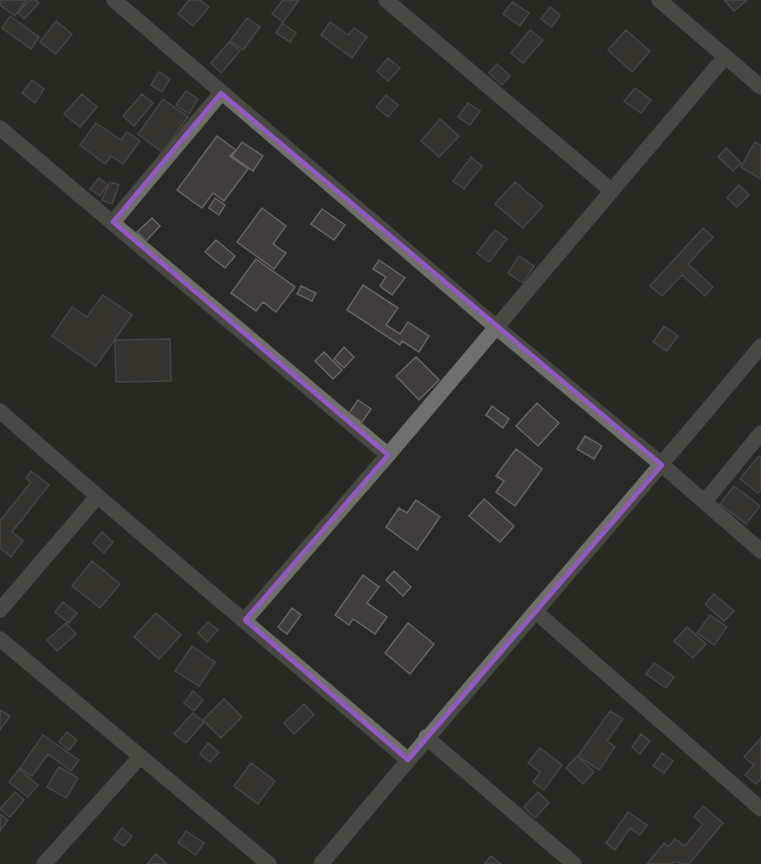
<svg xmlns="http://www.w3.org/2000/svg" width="761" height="864" viewBox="0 0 761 864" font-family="Signika,sans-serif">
	<rect width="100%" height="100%" fill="#292925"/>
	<path fill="#403e3a" stroke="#686561" stroke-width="1.5" d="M0 0H26L15 16 0 5Z
		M29 0H36L39 3 24 19 18 13Z
		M189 0H200L209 7 193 26 178 14Z
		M283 0H299L283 22 272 14Z
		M724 0H747L734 11Z
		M512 2 529 13 520 26 503 14Z
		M550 7 560 15 552 27 541 19Z
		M10 16 39 37 31 49 2 28Z
		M247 18 260 27 243 50 230 41Z
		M56 21 72 34 56 54 40 42Z
		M330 22 348 35 354 28 367 37 352 58 321 35Z
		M282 23 296 33 290 42 276 33Z
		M530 30 543 40 523 63 511 53Z
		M626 30 650 51 632 72 608 50Z
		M229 42 240 51 221 73 211 63Z
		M388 58 400 68 388 81 377 71Z
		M497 64 510 76 502 85 489 73Z
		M159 72 170 79 162 92 151 85Z
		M32 80 44 89 35 103 22 93Z
		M635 88 651 100 641 113 624 101Z
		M186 91 198 99 189 114 176 105Z
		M82 94 97 107 80 127 64 114Z
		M142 94 153 103 134 126 123 116Z
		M386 95 398 105 388 117 376 107Z
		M163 99 188 117 162 152 138 134Z
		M468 103 480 111 470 125 458 117Z
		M440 119 459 136 439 157 421 141Z
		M96 123 121 140 127 132 140 141 123 164 111 156 105 164 80 145Z
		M217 136 236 150 230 156 248 169 224 201 213 193 202 208 177 190Z
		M242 142 263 156 253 171 232 156Z
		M755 142 761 145V179L741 167Z
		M726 148 741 163 733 171 718 157Z
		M471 157 482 166 464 189 453 181Z
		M99 178 108 185 100 196 90 189Z
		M110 182 119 185 112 204 102 200Z
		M515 182 543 206 523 228 495 204Z
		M739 185 749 195 737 207 727 198Z
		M215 198 225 205 219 215 209 208Z
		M262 208 286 226 273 244 286 253 274 269 237 242Z
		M322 209 345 225 334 240 311 224Z
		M152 218 160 226 146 241 137 232Z
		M703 228 713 237 688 264 713 287 705 296 682 275 662 296 650 286Z
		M495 230 507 239 489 262 477 253Z
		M216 240 235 256 225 268 205 252Z
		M519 256 534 266 523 283 508 273Z
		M256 259 295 287 276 312 263 302 256 311 231 293Z
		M379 260 405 278 392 295 380 286 386 277 373 269Z
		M363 285 398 308 386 325 400 334 408 322 429 336 419 352 402 341 400 345 347 310Z
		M301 286 316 293 312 301 297 294Z
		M103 295 132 315 96 366 52 336 72 307 87 317Z
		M664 326 678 336 667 351 653 342Z
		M170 339 171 381 116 382 115 340Z
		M344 347 354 357 344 368 334 359Z
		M324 352 342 370 333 379 315 361Z
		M416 357 439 380 419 400 396 376Z
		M358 400 371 409 362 422 349 413Z
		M537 403 559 423 538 446 516 426Z
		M492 406 509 419 503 428 486 415Z
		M585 436 602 446 594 459 577 449Z
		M516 449 542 469 515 506 496 492 504 481 496 476Z
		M759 456 761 457V490L758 493 740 479Z
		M31 471 49 485 12 532 23 541 11 557 0 548V521L31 482 26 478Z
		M734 486 760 506 746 524 720 504Z
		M484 499 514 526 500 542 469 516Z
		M416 500 440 517 417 550 386 527 399 508 407 513Z
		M102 532 113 542 104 553 93 543Z
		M92 561 120 584 100 608 72 586Z
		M394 571 411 587 403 596 386 580Z
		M363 575 379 587 367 603 387 617 375 634 353 619 349 625 335 615Z
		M714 594 734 611 724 621 705 604Z
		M63 602 77 613 69 623 55 612Z
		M292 608 301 615 287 634 278 627Z
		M156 613 181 635 159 659 134 637Z
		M710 615 727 627 714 645 697 633Z
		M208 622 218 630 207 642 198 633Z
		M66 623 76 634 57 651 47 640Z
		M408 623 434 644 410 674 385 653Z
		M687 627 706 644 693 658 674 641Z
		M192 646 215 662 199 686 175 671Z
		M654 663 674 677 666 688 646 674Z
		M193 691 203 700 194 711 184 703Z
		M224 699 242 717 221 738 203 720Z
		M304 704 314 715 294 734 284 723Z
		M0 710 10 716 0 730Z
		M610 711 623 719 607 741 615 747 599 770 578 756Z
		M193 713 204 722 186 743 174 734Z
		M67 732 77 740 69 750 59 742Z
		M641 734 650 741 640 754 632 747Z
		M43 735 79 760 71 771 48 754 32 776 20 768Z
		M761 738V779L756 784 745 775 754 765 744 757Z
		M208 743 219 752 210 762 200 754Z
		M540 748 562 765 544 790 533 782 540 772 528 763Z
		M662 753 673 761 664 773 653 766Z
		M577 756 594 772 583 784 566 768Z
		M251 763 275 781 258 804 234 786Z
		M59 767 78 778 66 798 47 787Z
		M19 769 38 785 28 797 9 782Z
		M15 792 24 800 10 817 0 809Z
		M538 792 549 803 535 818 524 807Z
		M703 806 723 823 689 864 673 862 672 864H647L664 843 668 847 675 839 685 846 703 824 694 817Z
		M628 812 647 825 640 835 630 828 615 850 606 843Z
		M0 814 8 820 0 831Z
		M122 828 132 836 124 846 114 839Z
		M186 831 204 843 196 855 178 843Z
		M156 854 167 864H147Z
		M491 856 501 864H484Z"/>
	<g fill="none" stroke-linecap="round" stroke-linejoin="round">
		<defs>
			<path id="minor" d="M114 0 496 327 662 465 761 551
				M386 0 612 191
				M659 0 761 87
				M0 128 388 455
				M113 222 221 93
				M0 411C134 530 272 643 408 760
				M705 501 761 433
				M0 610 97 497
				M536 612 761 809
				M245 620 388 455 725 57
				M0 639 269 864
				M426 737 574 864
				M44 864 140 757"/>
			<path id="tertiary" d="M321 864C466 690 616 520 761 346"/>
		</defs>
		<use href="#minor" stroke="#474643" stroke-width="16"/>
		<use href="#tertiary" stroke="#474643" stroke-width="16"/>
		<use href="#minor" stroke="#70706b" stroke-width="15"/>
		<use href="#tertiary" stroke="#70706b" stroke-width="15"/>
	</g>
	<path d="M0 0H761V864H0ZM221 93 662 465 408 760 245 620 388 455 113 222Z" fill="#292925" fill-opacity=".55" fill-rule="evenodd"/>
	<path fill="none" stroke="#9458c6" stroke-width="4.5" stroke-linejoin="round" d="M221 93 662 465 408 760 245 620 388 455 113 222Z"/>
</svg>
